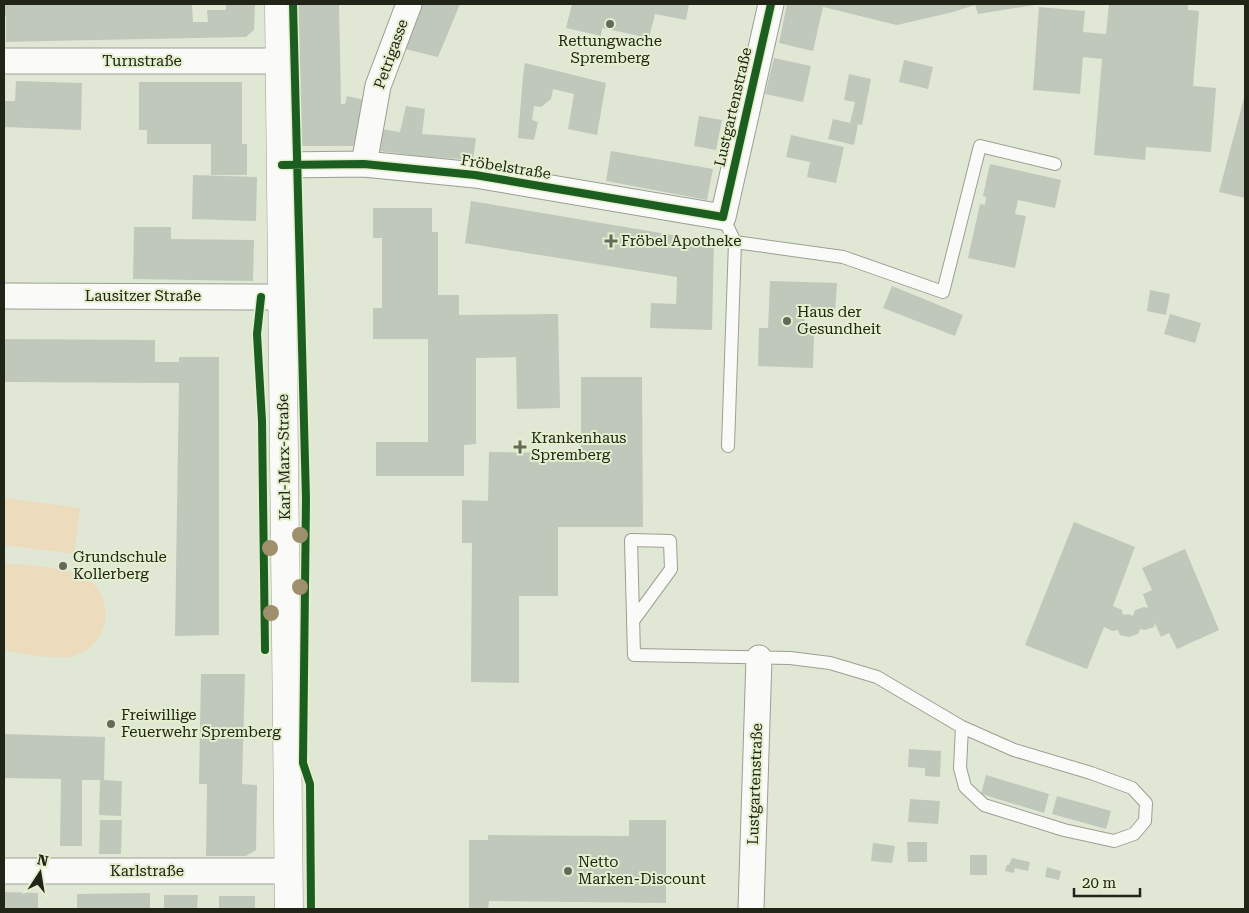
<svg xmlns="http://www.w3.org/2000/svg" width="1249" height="913" viewBox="0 0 1249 913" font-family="'Roboto Serif',serif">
	<rect width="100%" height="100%" fill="#e1e7d5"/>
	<path fill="#ecdbbc" d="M4 498 80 508 74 554 4 545Z
		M4 563C23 565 63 567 80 575 118 592 112 645 73 656 54 661 23 653 4 650Z"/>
	<path fill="#bfc8bb" d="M4 4H192L193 22H208L207 10H226V4H255L254 30 246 37 47 41 46 36 47 41 6 42V16H4Z
		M297 4H339L341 104H345L347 96 369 101 359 146H299Z
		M420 4H460L438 57 401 48Z
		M572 4H689L686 20 655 14 649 38 602 28 601 36 566 28Z
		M787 4H1034V5L978 14 975 5 953 12 897 25 823 7 813 51 779 43Z
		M1109 4H1188V10L1199 11 1193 86 1216 88 1211 152 1146 147 1145 160 1094 155 1102 59 1083 57 1080 94 1033 90 1039 7 1085 11 1083 32 1106 34Z
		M774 58 811 66 803 102 765 94Z
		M904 60 933 67 928 89 899 82Z
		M525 63 606 83 597 135 568 129 574 94 553 89 551 99 541 107 534 106 532 120 538 122 534 140 518 138 523 76Z
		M849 74 871 79 862 125 858 124 854 145 828 139 833 119 850 123 855 102 844 100Z
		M16 81 82 83 81 130 4 127V101H15Z
		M139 82H242V144H247V175H211V144H147V130H139Z
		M1245 94V198L1219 192Z
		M406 106 425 109 422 134 476 138 473 160 418 156 371 150 374 128 400 132Z
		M699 116 722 120 716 150 694 146Z
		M791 135 844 147 836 183 807 177 810 162 786 157Z
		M611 151 713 169 707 200 606 181Z
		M990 164 1061 180 1055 208 1018 200 1015 214 1026 216 1015 268 968 258 980 204 985 205 986 197 983 196Z
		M193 175 257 177 256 221 192 219Z
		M471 201 714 242 712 330 650 328 651 303 676 304 677 277 465 243Z
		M373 208H432V232H438V295H459V315L558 314 560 408 517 409 516 357 476 358V444L464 445V476H376V442H428V339H373V308H382V238H373Z
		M134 227H171V239L254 240 253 281 133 279Z
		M770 281 837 283 835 314 805 313 804 333 814 334 813 368 758 366 759 328H768Z
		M892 286 963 315 955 336 883 308Z
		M1150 290 1170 294 1166 315 1147 311Z
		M1170 314 1201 323 1195 343 1164 334Z
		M4 339 155 340V362H179V357H219V635L175 636 179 383 4 382Z
		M581 377H642L643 527H558V596H519V683L471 682 472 543H462V500L488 501 489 452 581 453Z
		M1074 522 1135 547 1113 606 1122 610 1123 615 1128 614 1133 616 1135 610 1144 607 1148 608 1143 594 1152 590 1142 568 1185 549 1219 630 1177 649 1169 633 1161 637 1155 623 1154 627 1144 630 1140 629 1138 634 1129 637 1120 635 1118 630 1113 631 1104 627 1087 669 1025 645Z
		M201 674H245L242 784 257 785 256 850 246 856H206L207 784H199Z
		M4 734 105 737 104 780 122 781 121 816 99 815 100 780H82V846H60L61 779 4 778Z
		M909 749 941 751 940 777 925 776V768L908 767Z
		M986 775 1049 794 1044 813 981 794Z
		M1057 796 1111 811 1106 829 1052 814Z
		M910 799 940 801 938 824 908 822Z
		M100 820H122L121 854H99Z
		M629 820H666V903L489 901 488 909H469V840H488V835L629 836Z
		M907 842H927V862H908Z
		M873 843 895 846 892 863 871 861Z
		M970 855H987V875H970Z
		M1012 858 1030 862 1028 871 1015 868 1014 873 1005 871 1007 865H1009Z
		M1047 867 1061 871 1059 880 1045 877Z
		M4 892 38 893V909H4Z
		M150 893V909H77V894Z
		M164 895H198L197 909H164Z
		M219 896H255V909H219Z"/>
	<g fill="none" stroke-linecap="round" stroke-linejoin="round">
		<defs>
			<path id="lane" d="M723 217 735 242 728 446
				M735 242 843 257 943 292 980 146 1055 164
				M633 621 671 569 670 541 631 540 634 655 790 658 830 663 877 677 962 727 1014 750 1091 773 1132 788 1146 803 1145 821 1134 834 1114 841 1064 830 984 805 965 787 960 768 962 727"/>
			<path id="street" d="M4 61H280
				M364 164 378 86 409 4
				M282 165 364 164 475 175 723 217 771 4
				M4 296 282 297
				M4 871H289
				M751 909 759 658"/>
			<path id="secondary" d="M279 4 289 909"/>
		</defs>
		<use href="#lane" stroke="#9b9f91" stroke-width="14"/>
		<use href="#street" stroke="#9b9f91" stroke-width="27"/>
		<use href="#secondary" stroke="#9b9f91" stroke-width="29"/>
		<use href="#lane" stroke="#fafbf9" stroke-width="12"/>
		<use href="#street" stroke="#fafbf9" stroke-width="25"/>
		<use href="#secondary" stroke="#fafbf9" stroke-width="28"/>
		<defs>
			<path id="cycleway" d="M293 4 306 499 303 763 310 784 311 909
				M282 165 364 164 475 175 723 217 771 4
				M261 297 257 334 262 421 265 650"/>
		</defs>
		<use href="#cycleway" stroke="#e4efcd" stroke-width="11"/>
		<use href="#cycleway" stroke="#1b5e20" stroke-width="8"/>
	</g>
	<g fill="#a08f6c">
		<circle cx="300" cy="535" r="8"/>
		<circle cx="270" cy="548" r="8"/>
		<circle cx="300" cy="587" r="8"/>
		<circle cx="271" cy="613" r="8"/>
	</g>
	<g fill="#64695a" stroke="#e4efcd" stroke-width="2">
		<circle cx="610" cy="24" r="5"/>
		<path d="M608.5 233.5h5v5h5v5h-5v5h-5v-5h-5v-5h5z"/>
		<circle cx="787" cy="321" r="5"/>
		<path d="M517.5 439.5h5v5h5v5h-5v5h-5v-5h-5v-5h5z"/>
		<circle cx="63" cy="566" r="5"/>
		<circle cx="111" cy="724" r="5"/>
		<circle cx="568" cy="871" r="5"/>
	</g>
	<g text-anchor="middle" stroke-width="4" stroke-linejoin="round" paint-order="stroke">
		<g font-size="15" fill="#212518" stroke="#e4efcd" text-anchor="start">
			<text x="610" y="46" text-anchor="middle">Rettungwache<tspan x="610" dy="17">Spremberg</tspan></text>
			<text x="621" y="246">Fröbel Apotheke</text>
			<text x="797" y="317">Haus der<tspan x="797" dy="17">Gesundheit</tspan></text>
			<text x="531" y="443">Krankenhaus<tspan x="531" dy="17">Spremberg</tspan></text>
			<text x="73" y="562">Grundschule<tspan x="73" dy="17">Kollerberg</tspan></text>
			<text x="121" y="720">Freiwillige<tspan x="121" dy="17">Feuerwehr Spremberg</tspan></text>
			<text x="578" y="867">Netto<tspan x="578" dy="17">Marken-Discount</tspan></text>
		</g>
		<g font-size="15" fill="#212518" stroke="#e4efcd">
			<text transform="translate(391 54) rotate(-70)" y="5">Petrigasse</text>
			<text x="142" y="66">Turnstraße</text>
			<text transform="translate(733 107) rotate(-77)" y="5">Lustgartenstraße</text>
			<text transform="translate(506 167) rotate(9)" y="5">Fröbelstraße</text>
			<text x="143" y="301">Lausitzer Straße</text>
			<text transform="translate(284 457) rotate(-91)" y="5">Karl-Marx-Straße</text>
			<text transform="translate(755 784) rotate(-88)" y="5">Lustgartenstraße</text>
			<text x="147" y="876">Karlstraße</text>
		</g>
	</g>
	<rect width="1249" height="913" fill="none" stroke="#212518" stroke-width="10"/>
	<g transform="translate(40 873) rotate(12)" stroke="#e4efcd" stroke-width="4" paint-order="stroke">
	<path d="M0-4L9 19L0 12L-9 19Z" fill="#212518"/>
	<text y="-8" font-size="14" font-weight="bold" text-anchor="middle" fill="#212518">N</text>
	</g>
	<path d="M1074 888v8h66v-8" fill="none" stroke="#212518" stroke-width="2.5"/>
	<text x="1082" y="888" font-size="15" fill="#212518" stroke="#e4efcd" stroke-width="4" paint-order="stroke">20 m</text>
</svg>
